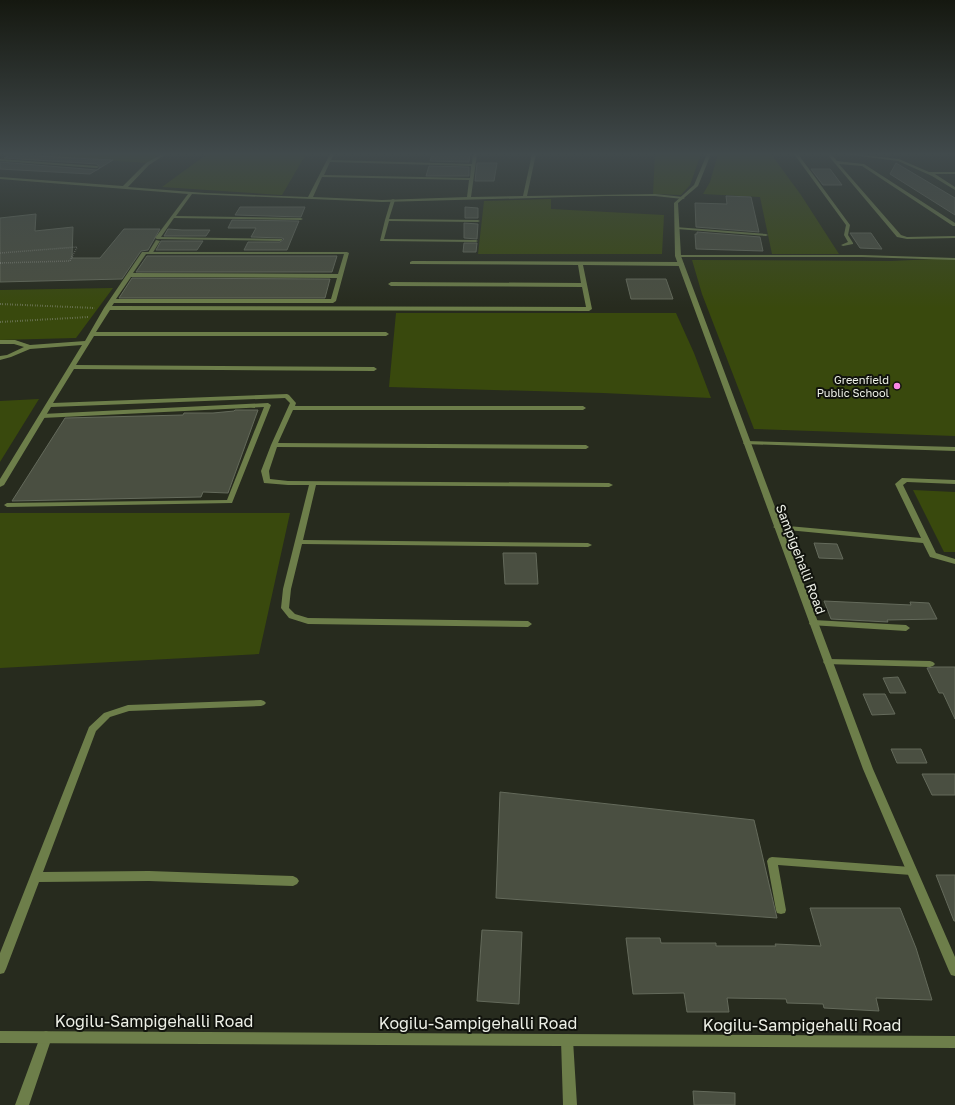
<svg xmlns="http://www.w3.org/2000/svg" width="955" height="1105" viewBox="0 0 955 1105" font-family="'Golos Text',sans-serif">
	<rect width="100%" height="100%" fill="#272b1e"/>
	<path fill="#39490d" d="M63 154H161L147 163 58 157Z
		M207 154H306L282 195 162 187Z
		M655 154H701L690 185 681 195 653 194Z
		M718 154H771L801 195 839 254H772L760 197 703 194 710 182Z
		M551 199V209L664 215 662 254H478L484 201Z
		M955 258V436L754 429 702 294 692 260 891 261Z
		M113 288 76 338 0 340V290Z
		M396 313H676L694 353 711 398 603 393 389 387Z
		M39 399 0 462V401Z
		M913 490 955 492V552H944Z
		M0 513H290L259 654 0 668Z"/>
	<path fill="#4a4f41" stroke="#646a5b" d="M12 154 56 157 113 160 90 174 0 169V162L97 170 100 168 97 164 4 158Z
		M432 154H470L469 162 430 161Z
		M477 163H497L494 181H475Z
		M896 163 955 198V215L890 174Z
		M429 166 469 167V176H426Z
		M811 169H830L842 185H823Z
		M726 196 751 197 759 232 696 227 695 203 727 204Z
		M240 207H305L301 217 235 215Z
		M465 207 478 208V218H465Z
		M36 214 35 231 73 227 72 258H100L124 229H160L148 250 141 251 122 279 0 282V218Z
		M232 220 299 221 287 250H244L248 242H280L284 239 282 238 251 237 256 228H228Z
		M464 223 478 224 477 239 464 238Z
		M168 229 182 230H210L206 236H164Z
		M697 232 760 237 763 251 696 249 695 234H697Z
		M850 233H871L882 249 860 248Z
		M161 241H203L197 250H156Z
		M464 243H477L476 252H463Z
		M147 256H337L332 272H136Z
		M132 278 330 279 325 298H119Z
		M626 279H666L673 299H631Z
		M235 410H258L228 493 203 492 201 497 12 501 65 418 183 415 184 413H213L234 411Z
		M814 543 837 544 843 559 819 558Z
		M503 553H536L538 584H505Z
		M824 601 911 605 910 602 929 603 937 619 887 620 888 622 831 619Z
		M934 667H955V719L943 693H939L927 668Z
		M898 677 906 693H890L883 678Z
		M863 694H885L895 714 872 715Z
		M891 749H921L927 763H897Z
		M922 774H955V795H932Z
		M500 792 754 820 777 918 496 898Z
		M936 875H955V921H954Z
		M810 908H900L916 948 932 1000 876 998 879 1011 824 1008 823 1004 787 1003 786 999 727 998 729 1012H687L684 993 633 994 626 938H660L661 943H716V946H776L775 944 821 946Z
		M482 930 522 932 519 1004 477 1001Z
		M693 1091 735 1093V1105H694Z"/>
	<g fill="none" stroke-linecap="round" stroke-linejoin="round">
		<path stroke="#91948a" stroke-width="1.5" stroke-dasharray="0.5 1.5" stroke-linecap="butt" d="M0 253 77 247 70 261 0 263"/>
		<path stroke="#91948a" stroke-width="2" stroke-dasharray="0.5 2" stroke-linecap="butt" d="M0 263H2
			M0 304 95 308
			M0 322 89 317"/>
		<path fill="#6d7e4a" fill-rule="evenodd" d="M0 159 97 166 99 167 97 168 0 161Z
			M393 199 395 200 389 219 478 220 480 221 478 222 389 221 384 239 476 240 478 241 476 242 380 241 385 220 391 200Z
			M156 240 160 241 152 254H148V253Z
			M676 255H862L955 258V260L862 257H676Z
			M268 403 271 405 232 503 7 507 4 505 7 503 227 500 264 407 42 418 39 416 42 414Z
			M746 441 955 447V451L744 444 743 443Z
			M772 857 911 867 914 868 916 871 914 874 911 875 778 865 786 910 785 913 781 914 777 913 776 910 767 861 769 858Z"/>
		<path fill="#6d7e4a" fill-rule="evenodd" d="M162 154H166L149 165 128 187 205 193 308 197 330 154H334L331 160 472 164 473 154H477L471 197 523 196 532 154H536L527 196 655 194 683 197 685 198 683 199 655 196H606L382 202 192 194 176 216 301 218 303 219 301 220 174 218 161 237 282 239V240L280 241 157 239 155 238 188 194 0 179V177L123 186 146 163ZM330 162 471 166 470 178 324 175ZM322 177 469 180 467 197 382 200 313 197Z
			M794 154H798L850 225 848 235 853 243V244L843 246 841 245 848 242 844 235 846 225Z
			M827 154H831L837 161 864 164 955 223V226H953L862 166 839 164 901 235 907 237 955 236V238L907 239 897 237Z
			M844 154H853L899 159 929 172H955V174H935L955 187V190L932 176 898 161Z
			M675 227 766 234 768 235 766 236 677 229H675Z
			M142 252H347L349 253 336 301 333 303H114L112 306 586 307 582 287 391 286 388 284 391 282 581 283 578 265 410 264V262L412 261 681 262 684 264 681 266 583 265 592 309 589 311 110 310 96 332H386L389 334 386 336H94L76 365 374 367 377 369 374 371 74 369 53 403 287 394 289 395 296 403 295 406H583L586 408 583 410H293L278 443 586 445 589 447 586 449 277 447 269 471 270 479 288 481 609 483 613 485 609 487 316 485 303 540 588 543 592 545 588 547 302 544 291 589 289 608 295 614 308 618 528 621 532 624 528 627 308 624 289 618 281 608 283 589 309 485H288L264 483 261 471 271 445 290 403 285 398 51 407 4 485 0 487V479L82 345 30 349 11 357 0 360V356L7 355 24 347 14 344H0V340H15L30 345 85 341 104 308ZM146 254H344L338 274 133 273ZM131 277 337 278 331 299H116Z
			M902 478 955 480V484L907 482 903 485 936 553 955 559V564L930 557 923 543 777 529 773 527 777 525 921 538 895 484Z
			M813 620 906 625 910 628 906 631 810 625 809 623Z
			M828 659 930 661 933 662 935 664 933 666 930 667 825 664 823 662 825 660Z
			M261 700 264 701 266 703 264 705 261 706 129 711 110 717 96 731 43 872 149 871 293 876 297 878 299 881 297 884 293 886 149 881 39 882 6 969 4 973 0 974V953L89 727 104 713 128 705Z
			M46 1031 51 1033 52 1037 29 1105H15L40 1037 41 1033Z
			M567 1034 572 1036 573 1040 577 1105H563L561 1040 562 1036Z"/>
		<path fill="#6d7e4a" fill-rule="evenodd" d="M707 154H711L698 186 678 203 681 256 873 769 955 957V976L951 975 949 971 863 769 675 256 674 203 694 185Z
			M0 1031 955 1036V1048L0 1043Z"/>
	</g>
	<linearGradient id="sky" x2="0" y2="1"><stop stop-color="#151810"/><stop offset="0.5" stop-color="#414a4c"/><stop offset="1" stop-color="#414a4c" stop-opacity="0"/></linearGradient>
	<rect width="955" height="308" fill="url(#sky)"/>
	<circle fill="#fa87e7" stroke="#11130d" stroke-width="1.5" cx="897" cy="386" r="4"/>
	<g text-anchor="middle" stroke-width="4" stroke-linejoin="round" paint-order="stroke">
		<g font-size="11" fill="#edf0e7" stroke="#11130d" text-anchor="end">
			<text x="889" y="384">Greenfield<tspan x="889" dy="13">Public School</tspan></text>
		</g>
		<g font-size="13" fill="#edf0e7" stroke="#11130d">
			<text transform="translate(801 559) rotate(69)" y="5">Sampigehalli Road</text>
		</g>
		<g font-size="16" fill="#edf0e7" stroke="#11130d">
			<text x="154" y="1027">Kogilu-Sampigehalli Road</text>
			<text x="478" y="1029">Kogilu-Sampigehalli Road</text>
			<text x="802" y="1031">Kogilu-Sampigehalli Road</text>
		</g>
	</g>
</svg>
